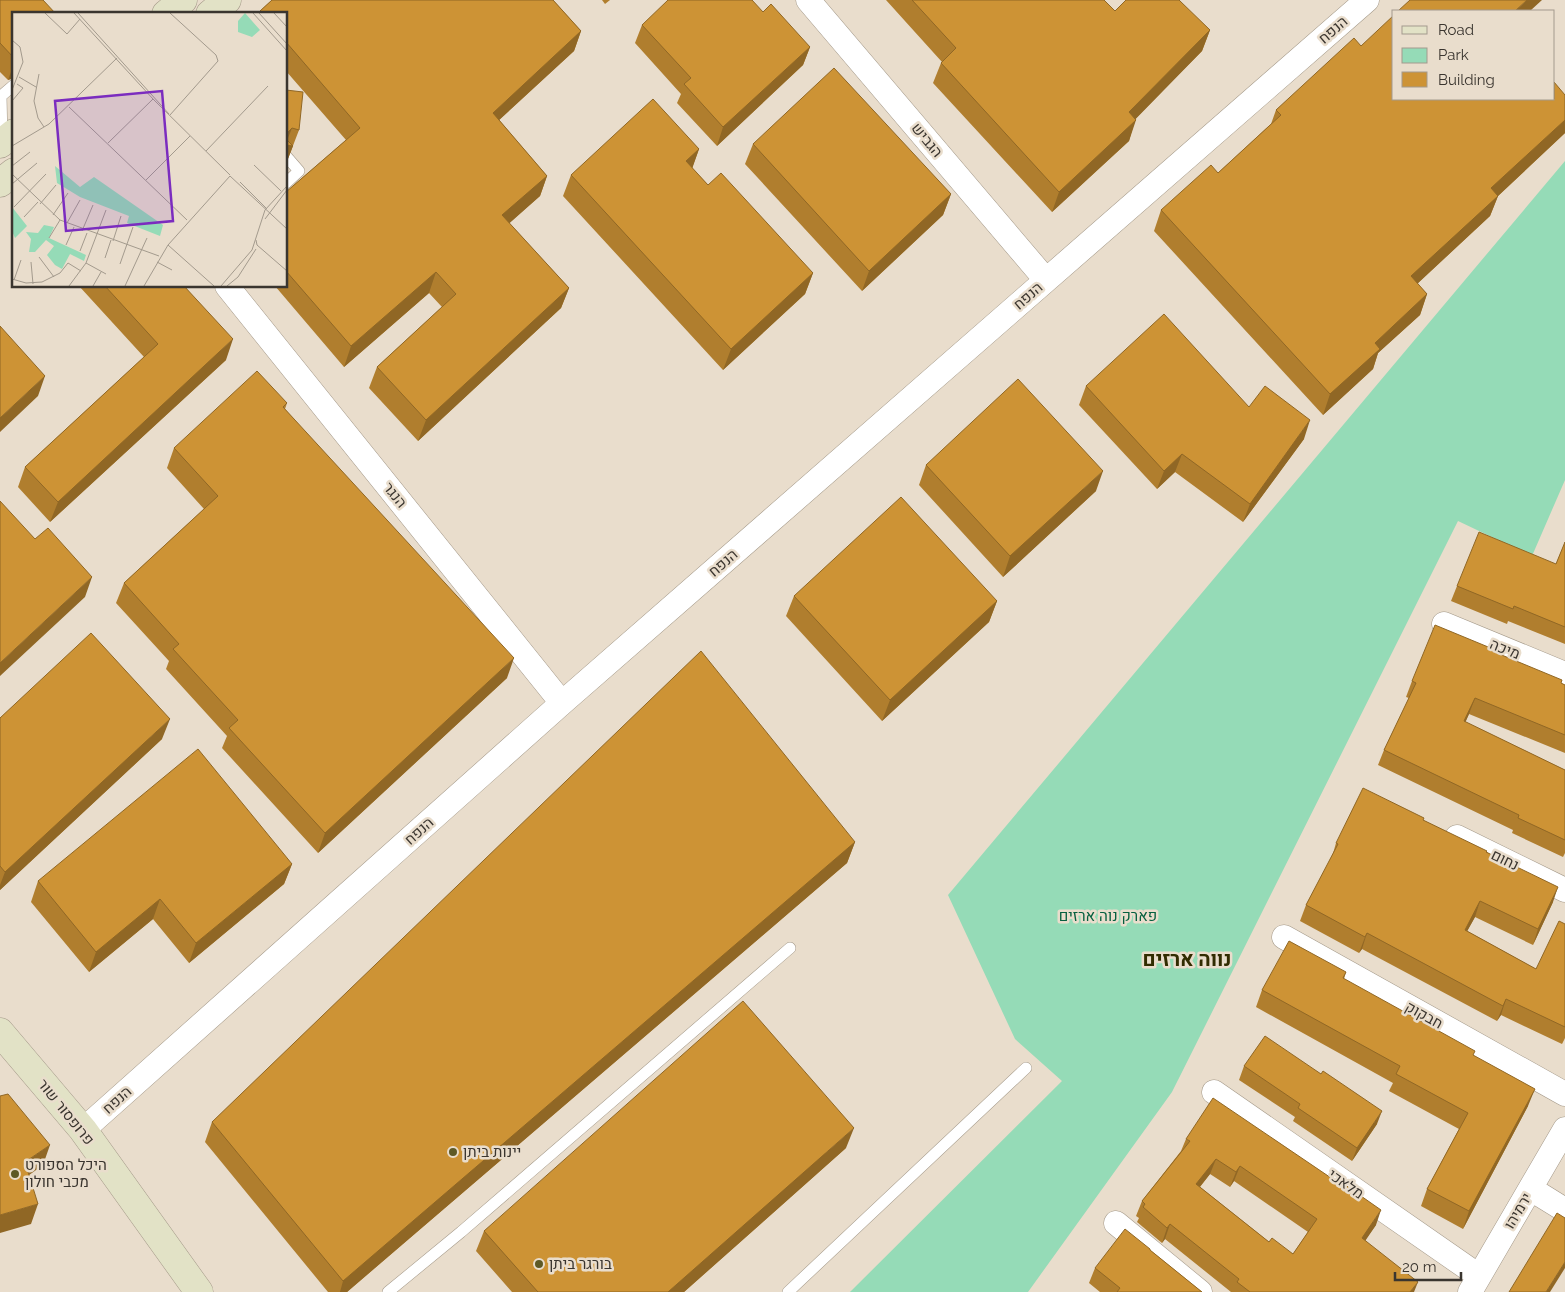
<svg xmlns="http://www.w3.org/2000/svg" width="1565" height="1292" viewBox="0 0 1565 1292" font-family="Raleway,Heebo,sans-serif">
	<rect width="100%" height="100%" fill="#e9ddcc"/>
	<path fill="#95dbb7" d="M1565 161V480L1532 556 1458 521 1172 1092 1028 1292H850L1062 1081 1015 1039 948 895Z"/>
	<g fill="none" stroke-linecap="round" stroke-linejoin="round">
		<defs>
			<path id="lane" d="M2 140 1 96 14 85
				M286 156 299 171 286 183
				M388 1292 461 1232 790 948
				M788 1292 1026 1068"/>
			<path id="street" d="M808 0 1046 280
				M227 286 562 703
				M1444 624 1565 674
				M1457 837 1565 890
				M1284 937 1565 1094
				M1214 1092 1479 1276
				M83 1130 562 703 1367 0
				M1531 1189 1565 1210
				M1116 1223 1200 1292
				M1470 1292 1565 1129"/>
			<path id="secondary" d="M166 14 183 0
				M210 14 227 0
				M0 144 14 133
				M0 183 14 172
				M0 1032 83 1130 199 1292"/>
		</defs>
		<use href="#lane" stroke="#a49989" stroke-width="12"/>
		<use href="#street" stroke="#a49989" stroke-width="25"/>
		<use href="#secondary" stroke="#a49989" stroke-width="29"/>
		<use href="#lane" stroke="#fff" stroke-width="11"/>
		<use href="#street" stroke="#fff" stroke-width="24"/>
		<use href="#secondary" stroke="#e2e2c6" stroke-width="28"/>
	</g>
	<path fill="#b07e2e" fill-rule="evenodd" d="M0 0 14 14V78L8 80 0 72Z
		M272 0H553L581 31 574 51 499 120 547 176 540 196 509 223 569 288 561 308 418 441 369 388 377 367 442 307 429 293 344 367 275 286H286V192L346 140 286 71V14H258L260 11Z
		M602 0H610L605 4Z
		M886 0H1104L1115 11 1210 30 1202 51 1135 119 1129 141 1052 212 933 83 941 63 942 62Z
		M763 12 810 47 803 65 717 146 677 103 681 94 635 43 642 25Z
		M1361 46 1565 95V133L1498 196 1490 216 1417 284 1427 294 1420 315 1378 353 1373 369 1323 415 1154 231 1161 210 1218 173 1271 124 1276 110Z
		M286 90 299 130 286 164Z
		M753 144 951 194 943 215 862 291 745 164Z
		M699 149 692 168 708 185 813 273 805 294 723 370 563 196 571 175Z
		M79 286H184L226 360 50 522 18 487 25 467 144 357Z
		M1086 386 1249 407 1304 439 1243 522 1175 472 1157 489 1079 405Z
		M287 403 285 409 507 678 318 853 222 748 227 736 166 669 169 661 116 603 124 583 204 509 167 468 174 448Z
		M926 465 1096 491 1003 577 919 485Z
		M1565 542V644L1508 621 1507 624 1451 601 1457 586 1556 564Z
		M794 596 997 601 989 622 882 721 786 616Z
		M1492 651 1565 685V753L1469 714 1465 722 1565 770V853L1563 857 1512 833 1513 830 1378 765 1384 750 1409 698 1406 697 1412 681Z
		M0 718 162 739 0 890Z
		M1423 820 1487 852 1553 902 1533 945 1475 917 1467 931 1536 969 1565 924V1038L1562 1044 1501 1015 1497 1021 1362 949 1359 953 1300 921 1306 905 1332 857 1336 843Z
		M855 842 847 863 347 1292H328L205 1142 212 1122Z
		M292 864 284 884 189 963 153 919 89 972 31 902 38 881Z
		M1346 972 1344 979 1473 1055 1528 1106 1463 1229 1421 1206 1427 1189 1459 1129 1389 1091 1393 1083 1256 1007 1262 990Z
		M1244 1066 1377 1124 1352 1161 1293 1121 1295 1117 1239 1080Z
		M1186 1139 1376 1225 1365 1240 1414 1292H1231L1165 1239 1162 1243 1137 1222 1139 1218 1136 1216 1142 1201 1181 1151ZM1210 1174 1230 1187 1234 1181 1308 1232 1293 1254 1269 1242 1200 1187Z
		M846 1148 684 1292H512L476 1251 484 1231Z
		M1150 1250 1202 1292H1100L1089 1283 1095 1268Z"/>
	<path fill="#906725" d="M1527 0H1542L1530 11H1515Z
		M1210 30 1202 51 1122 133 1129 112Z
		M581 31 574 51 485 133 493 113Z
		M810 47 803 65 717 146 723 127Z
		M14 64 13 78 8 80Z
		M1136 120 1129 141 1052 212 1059 192Z
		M1565 120V133L1498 196 1490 216 1403 297 1411 276 1491 188Z
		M292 128 286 143V134Z
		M286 145 293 146 286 164Z
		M699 149 692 169 686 161Z
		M547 176 540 196 495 236 502 215Z
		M951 194 943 215 862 291 869 271Z
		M436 272 429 293 344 367 351 346Z
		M813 273 805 294 723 370 731 349Z
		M569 288 561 308 418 441 426 420Z
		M1427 294 1420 315 1378 353 1373 369 1323 415 1330 394 1375 343Z
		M233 339 226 360 50 522 58 502Z
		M45 376 38 396 0 432V418Z
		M1310 420 1304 439 1243 522 1250 504Z
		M1182 454 1175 472 1157 489 1164 471Z
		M1103 471 1096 491 1003 577 1010 556Z
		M92 577 85 597 0 676V663Z
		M997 601 989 622 882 721 890 700Z
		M514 658 507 678 318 853 325 833Z
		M1475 698 1469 714 1459 737 1464 721Z
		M170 719 162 739 0 890V885L5 872Z
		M855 842 847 863 347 1292H340L343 1281Z
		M292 864 284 884 189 963 196 943Z
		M1558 887 1553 902 1533 945 1538 929Z
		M160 899 153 919 89 972 96 952Z
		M1480 901 1475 917 1459 946 1465 930Z
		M1367 933 1362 949 1359 953 1365 937Z
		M1506 999 1501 1015 1497 1021 1503 1006Z
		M1535 1089 1528 1106 1463 1229 1469 1211Z
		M1382 1111 1377 1124 1352 1161 1357 1148Z
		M854 1128 846 1148 684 1292H668Z
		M50 1145 43 1165 18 1183 25 1162Z
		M1216 1159 1210 1174 1190 1199 1196 1184Z
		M1240 1166 1234 1181 1230 1187 1236 1172Z
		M38 1204 31 1224 0 1233V1215Z
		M1381 1210 1376 1225 1357 1253 1362 1238Z
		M1170 1224 1165 1239 1162 1243 1167 1228Z
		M1565 1262V1268L1550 1292H1546Z
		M1418 1282 1414 1292H1410Z"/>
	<path fill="#cd9335" stroke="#906725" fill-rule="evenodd" d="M0 0H43L56 14H14V58L0 43Z
		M272 0H553L581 31 493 113 547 176 502 215 569 288 426 420 377 367 456 294 436 272 351 346 286 271V192L360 128 286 42V14H262L260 11Z
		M668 0H752L763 12 771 4 810 47 723 127 684 84 691 78 642 25Z
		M912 0H1104L1115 11 1126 0H1179L1210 30 1129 112 1136 120 1059 192 941 63 956 48Z
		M1410 0H1527L1515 11H1398Z
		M1394 15V99H1554V82L1565 95V120L1491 188 1498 196 1411 276 1427 294 1375 343 1380 349 1330 394 1161 210 1211 165 1218 173 1281 115 1276 110 1354 38 1361 46Z
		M834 68 951 194 869 271 753 144Z
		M286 90 303 92 299 130 292 128 286 134Z
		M653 99 699 149 686 161 708 185 721 173 813 273 731 349 571 175Z
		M286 134 287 140 293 146 286 145Z
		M105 286H184L233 339 58 502 25 467 158 344Z
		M1164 314 1249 407 1265 386 1310 420 1250 504 1182 454 1164 471 1086 386Z
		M0 326 45 376 0 418Z
		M257 371 287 403 283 407 514 658 325 833 229 728 238 720 173 649 179 644 124 583 218 496 174 448Z
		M1018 379 1103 471 1010 556 926 465Z
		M901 497 997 601 890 700 794 596Z
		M0 501 35 539 48 528 92 577 0 663Z
		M1479 532 1556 564 1565 542V627L1514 606 1513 609 1457 586Z
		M1435 625 1493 649 1492 651 1562 680 1561 683 1565 685V735L1475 698 1464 721 1565 770V840L1518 818 1519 815 1384 750 1416 683 1412 681Z
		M91 633 170 719 5 872 0 866V718Z
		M701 651 855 842 343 1281 212 1122Z
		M198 749 292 864 196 943 160 899 96 952 38 881Z
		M1363 788 1424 818 1423 820 1487 851 1486 852 1558 887 1538 929 1480 901 1465 930 1536 969 1559 921 1565 924V1027L1506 999 1503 1006 1367 933 1365 937 1306 905 1338 844 1336 843Z
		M1289 941 1346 972 1343 978 1475 1051 1473 1055 1535 1089 1469 1211 1427 1189 1468 1113 1396 1074 1400 1066 1262 990Z
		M743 1001 854 1128 668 1292H538L484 1231Z
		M1265 1036 1321 1074 1323 1071 1382 1111 1357 1148 1298 1108 1300 1104 1244 1066Z
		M8 1094 50 1145 25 1162 38 1204 0 1215V1096Z
		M1213 1098 1340 1184 1341 1182 1381 1210 1362 1238 1418 1282 1410 1292H1250L1237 1282 1239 1279 1170 1224 1167 1228 1143 1207 1145 1204 1142 1201 1190 1141 1186 1139ZM1216 1159 1236 1172 1240 1166 1317 1219 1293 1254 1272 1238 1269 1242 1196 1184Z
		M1557 1213 1565 1218V1262L1546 1292H1509Z
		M1125 1229 1150 1249V1250L1202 1292H1117L1120 1288 1095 1268Z"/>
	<g fill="#5e5925" stroke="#e9ddcc" stroke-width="2">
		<circle cx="453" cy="1152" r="5"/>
		<circle cx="15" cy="1174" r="5"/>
		<circle cx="539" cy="1264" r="5"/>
	</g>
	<g text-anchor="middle" stroke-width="5" stroke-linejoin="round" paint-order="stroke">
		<g font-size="15" fill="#3a352f" stroke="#e9ddcc">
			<text transform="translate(1333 30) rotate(-41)" y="5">הנפח</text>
			<text transform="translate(927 140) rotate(50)" y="5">הגביש</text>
			<text transform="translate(1028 296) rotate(-41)" y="5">הנפח</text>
			<text transform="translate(395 495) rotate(51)" y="5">הנגר</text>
			<text transform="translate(723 563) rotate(-41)" y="5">הנפח</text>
			<text transform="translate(1505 649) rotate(22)" y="5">מיכה</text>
			<text transform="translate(419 831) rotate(-42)" y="5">הנפח</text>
			<text transform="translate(1505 860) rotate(26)" y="5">נחום</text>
			<text transform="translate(1424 1015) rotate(29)" y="5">חבקוק</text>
			<text transform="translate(117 1100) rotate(-42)" y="5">הנפח</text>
			<text transform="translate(66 1112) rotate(51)" y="5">פרופסור שור</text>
			<text transform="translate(1346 1184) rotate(35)" y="5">מלאכי</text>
			<text transform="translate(1518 1211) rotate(-59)" y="5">ירמיהו</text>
		</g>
		<g font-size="15" fill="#05603f" stroke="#e9ddcc">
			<text x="1108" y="921">פארק נוה ארזים</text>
		</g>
		<g font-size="15" fill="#3a352f" stroke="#e9ddcc" text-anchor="start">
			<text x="463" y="1157">יינות ביתן</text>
			<text x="25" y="1170">היכל הספורט<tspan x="25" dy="17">מכבי חולון</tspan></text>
			<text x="549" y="1269">בורגר ביתן</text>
		</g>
		<g font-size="20" font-weight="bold" fill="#312c01" stroke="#e9ddcc">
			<text x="1187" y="966">נווה ארזים</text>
		</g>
	</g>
	<g transform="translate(12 12)">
		<rect width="275" height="275" fill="#e9ddcc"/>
		<path d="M233 1 248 18 240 25 226 20V9ZM43 154 68 175 82 165 151 213 148 224 115 211 117 204 68 185 45 171ZM0 195 15 214 3 226 0 219ZM32 213 42 215 37 226 74 243 72 249 58 242 50 257 43 253 35 243 42 234 34 228 23 240H17L19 227 14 220 26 221Z" fill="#95dbb7"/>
		<path fill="none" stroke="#a39a8d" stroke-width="1" d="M33 1 55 22 68 7M62 1 141 87 218 163M66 1 157 102M241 1 275 39M247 1 275 32M262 1 275 15M0 28 8 35 11 50 0 78M27 62 22 89 26 106 32 115M7 65 24 75M0 89 11 76 5 72M57 95 175 208M158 103 206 49 204 43 158 1M96 131 141 87M0 134 37 112 105 46M194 139 256 74M242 153 269 179M0 154 18 140M0 162 48 208 147 244M218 164 275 217M134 168 178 124M228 170 255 197M0 172 25 151M28 192 44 173M2 195 34 162M41 203 56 181M12 205 26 190M253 207 275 178M55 211 68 188M70 219 81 193M37 226 48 208M244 228 245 233 275 259M101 229 109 204M54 233 62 215M156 233 202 274M68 239 75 221M27 245 42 265M93 246 99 228M19 250 21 272M145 250 160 258M74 251 94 262M108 252 121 215M0 267 14 271 30 270 48 261 56 251 69 259M2 268 9 248M57 274 74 251 94 198M81 274 89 260M113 274 135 226M132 274 156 233 218 164M209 274 240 238 253 198 275 174M215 274 226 265 244 237"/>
		<path fill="#7b2cbf" fill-opacity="0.15" stroke="#7b2cbf" stroke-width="2.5" d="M150 79 161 209 54 219 43 89Z"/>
		<rect width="275" height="275" fill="none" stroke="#3a352f" stroke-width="2.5"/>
	</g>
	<rect x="1392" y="10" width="162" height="90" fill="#e9ddcc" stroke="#a39a8d"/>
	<rect x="1402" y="26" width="25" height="8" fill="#e2e2c6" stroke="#a39a8d"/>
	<text x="1438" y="35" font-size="15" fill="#3a352f">Road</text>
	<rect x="1402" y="48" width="25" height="15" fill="#95dbb7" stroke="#a39a8d"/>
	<text x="1438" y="60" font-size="15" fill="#3a352f">Park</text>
	<rect x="1402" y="72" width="25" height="15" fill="#cd9335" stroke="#a39a8d"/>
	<text x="1438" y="85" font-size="15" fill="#3a352f">Building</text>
	<path d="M1395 1272v8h66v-8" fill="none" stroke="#3a352f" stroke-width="2.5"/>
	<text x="1402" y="1272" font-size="15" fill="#3a352f" stroke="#e9ddcc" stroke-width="4" paint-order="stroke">20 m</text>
</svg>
